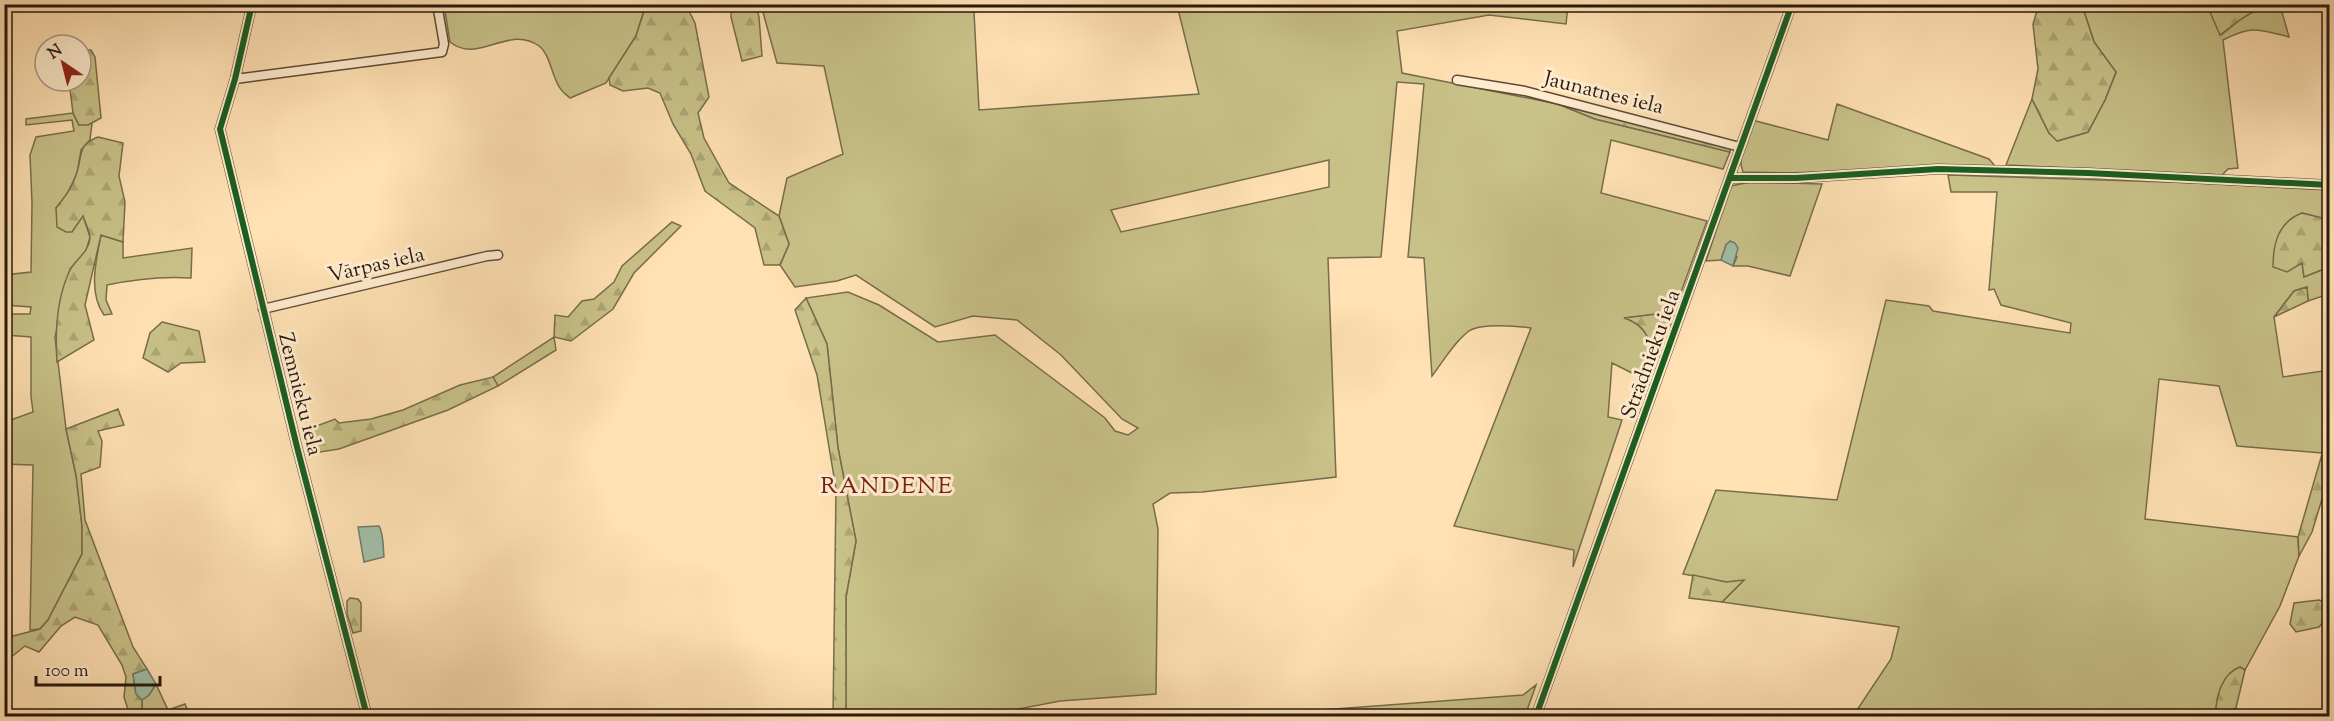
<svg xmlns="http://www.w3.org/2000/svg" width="2334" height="721" viewBox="0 0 2334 721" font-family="'Sorts Mill Goudy',serif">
	<defs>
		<pattern id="forest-firs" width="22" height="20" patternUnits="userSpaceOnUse" patternTransform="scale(1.5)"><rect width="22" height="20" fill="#c8c188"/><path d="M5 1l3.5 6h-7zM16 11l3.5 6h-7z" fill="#aca574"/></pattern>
	</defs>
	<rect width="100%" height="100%" fill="#ffe1b3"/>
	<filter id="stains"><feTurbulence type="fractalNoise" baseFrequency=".00333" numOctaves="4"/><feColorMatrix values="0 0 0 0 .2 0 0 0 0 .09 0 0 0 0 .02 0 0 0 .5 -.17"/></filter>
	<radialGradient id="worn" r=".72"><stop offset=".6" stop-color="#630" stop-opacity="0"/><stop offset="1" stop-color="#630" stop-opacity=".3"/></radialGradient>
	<path fill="#c8c188" stroke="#786c4c" stroke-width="1.5" fill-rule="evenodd" d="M646 4 636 36 606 83 570 98C567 95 562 92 560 88 552 77 550 54 539 46 508 24 479 65 450 42L444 5Z
		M761 5H990L974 12 979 110 1199 94 1177 5H1568L1566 24 1489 15 1397 31 1402 73 1558 104 1595 119 1730 152 1723 169 1611 140 1601 193 1707 221 1673 314 1665 313 1626 318C1650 328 1650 344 1656 367L1646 380 1612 363 1608 417 1622 420 1573 567 1574 550 1454 526 1531 328C1517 326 1481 323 1469 331 1454 342 1443 362 1432 376L1424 258 1408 257 1424 84 1397 82 1381 257 1328 258 1336 477 1202 492 1170 493 1153 504 1158 529 1156 694 1060 701 983 716H846V597L856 541 838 448 827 344 806 298 848 292 879 305 938 342 995 335 1105 418 1115 431 1128 435 1138 428 1122 419 1061 355 1017 320 973 316 935 327 856 275 837 281 795 287 780 265 789 244 779 216 787 178 843 154 824 66 777 63ZM1329 160V187L1121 232 1111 210Z
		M2082 5H2207L2221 35 2241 19 2264 5H2280L2289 37C2258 29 2252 25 2223 40L2238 168 2228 169 2222 175 2006 165 2032 99 2049 133 2058 141 2088 132 2105 100 2116 72 2094 42Z
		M1837 104 1989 159 1995 166 1786 173 1743 172C1736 155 1747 137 1752 120L1828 140Z
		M73 113 79 125 92 123 90 140 81 150 77 174 67 194 56 208 83 216 90 237 86 251 70 269 55 337 66 429 76 475 82 526V554L48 620 40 629 30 630 33 465 4 464 5 422 33 412 31 396V337L5 335V314H30L31 307 5 305 4 275 31 272 32 203 30 155 36 137 74 131 72 120 26 125V119Z
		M1948 175 2199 183 2329 190V220L2302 213V262L2304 277 2329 267V294L2308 301 2307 287 2294 291 2274 317 2283 377 2329 370V430L2322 453 2237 446 2219 386 2159 379 2145 519 2298 537 2299 556 2280 606 2245 670 2240 667 2218 698 2216 716H1853L1891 659 1899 627 1722 602 1743 581 1726 582 1683 574 1716 490 1837 500 1886 300 1929 306 1933 311 2070 333 2071 323 2001 305 1994 289 1989 290 1997 192H1951Z
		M1750 182 1822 184 1790 276 1748 266H1733L1737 257 1726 245 1721 260 1706 261 1731 186Z
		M101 235 123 242V258L192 248 191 278C162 276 135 279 107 285L106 300 112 314 104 315C88 293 96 260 101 235Z
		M554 337 556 350 498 386 493 377Z
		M156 684 168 710 185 704 190 716H142V700L149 695Z
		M1536 685 1525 716H1239L1523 695Z"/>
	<path fill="url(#forest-firs)" stroke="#786c4c" stroke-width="1.5" d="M2039 4 2082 5 2094 42 2116 72 2105 100 2088 132 2057 141 2049 133 2032 99 2038 69 2033 24Z
		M48 5H89L90 10 57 11Z
		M646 5H686L695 23 709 97 698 113 704 138 729 183 779 216 789 244 780 265H764L755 228 705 191 691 154 673 124 660 93 648 88 623 91 610 85 609 78 636 36Z
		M731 5H756L759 17 762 56 742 61 731 17Z
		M2207 5H2264L2241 19 2220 35Z
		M81 50H91L95 57 101 118 88 125H79L73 113 69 81H81Z
		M1558 104 1730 148V152L1595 119Z
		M98 137 123 143 119 176 125 202 123 242 101 235 85 305 94 340 57 362C55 333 57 297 70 270 76 259 89 252 90 238 90 232 85 222 83 216L72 232H66L57 227 56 208C64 198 72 188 76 175 83 157 76 145 98 137Z
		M2302 213 2330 220 2329 267 2304 277 2302 263 2287 272 2273 267C2273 244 2278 222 2302 213Z
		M672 222 681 226 634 273 613 309 571 341 554 337 555 315 568 317 582 301 594 299 614 282 622 266Z
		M2307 287 2308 301 2274 317 2294 291Z
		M806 298 827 344 838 448 856 541 846 597V716H833L836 489 817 375 795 310Z
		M1665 313 1673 314 1676 319 1656 367C1650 344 1650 326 1624 318Z
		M162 322 199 331 205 362 181 363 168 372 143 358 150 333Z
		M493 377 498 386 448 410 339 449 307 454 306 430 335 419 339 423 371 419 403 410 460 385Z
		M118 409 124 425 98 431 102 441 100 467 81 474 85 520 133 647 147 669 133 674 136 694 142 700V716H130L124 697 126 677 122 665 98 625 75 617 61 626 39 652 25 646 5 662V638L40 629 48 620 82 554V526L76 475 66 429Z
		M2329 430V476L2312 532 2299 556 2298 537Z
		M1693 575 1726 582 1744 580 1722 602 1689 598Z
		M350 598 358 599 361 603V631L353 633 347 614V601Z
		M2319 600 2329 604V615L2319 627 2296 632 2290 624 2294 603Z
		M2240 667 2245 670 2234 716H2216C2215 698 2222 673 2240 667Z"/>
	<path fill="#a1bea7" stroke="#717c6a" stroke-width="1.5" d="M1730 241 1735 243 1738 248 1733 266 1721 260 1726 245Z
		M379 526C384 534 383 548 384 557L364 562 358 527Z
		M147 669 156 684 149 695 142 700 136 694 133 674Z"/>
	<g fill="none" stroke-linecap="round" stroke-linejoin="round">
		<defs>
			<path id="minor" d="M252 4 235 79 220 129 297 447 367 716
				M235 79 442 52 444 44 437 4
				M1457 80 1525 91 1740 147
				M1730 178H1796L1938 169 2088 173 2330 185
				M263 309 487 256 498 255
				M1536 716 1792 4"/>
		</defs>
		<use href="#minor" stroke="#5e4a38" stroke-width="11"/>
		<use href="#minor" stroke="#ffecce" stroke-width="8"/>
		<defs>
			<path id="cycleway" d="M252 4 235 79 220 129 297 447 367 716
				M1730 178H1796L1938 169 2088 173 2330 185
				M1536 716 1792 4"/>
		</defs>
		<use href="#cycleway" stroke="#ffecce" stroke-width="10"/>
		<use href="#cycleway" stroke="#1b5e20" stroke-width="6"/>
	</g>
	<g text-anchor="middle" stroke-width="6" stroke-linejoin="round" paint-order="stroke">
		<g font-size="21" fill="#28180f" stroke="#ffecce">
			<text transform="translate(1604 92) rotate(14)" y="7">Jaunatnes iela</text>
			<text transform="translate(376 264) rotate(-13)" y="7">Vārpas iela</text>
			<text transform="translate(1650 354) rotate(-70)" y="7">Strādnieku iela</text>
			<text transform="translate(301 394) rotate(76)" y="7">Zemnieku iela</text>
		</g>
		<g font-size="24" letter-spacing="1.5" fill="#7a1f14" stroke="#ffecce">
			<text x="887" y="493">RANDENE</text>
		</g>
	</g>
	<rect width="2334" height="721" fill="none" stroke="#ffe1b3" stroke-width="24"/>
	<rect x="6" y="6" width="2322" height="709" fill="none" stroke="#28180f" stroke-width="3"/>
	<rect x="12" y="12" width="2310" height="697" fill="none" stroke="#28180f" stroke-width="1.5"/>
	<g transform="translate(63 63) rotate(325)"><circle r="28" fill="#ffecce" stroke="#a99782" stroke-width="1.5"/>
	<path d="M0-4.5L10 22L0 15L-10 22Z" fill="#8f2418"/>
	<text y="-9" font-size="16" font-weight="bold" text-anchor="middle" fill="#28180f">N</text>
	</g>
	<path d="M36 676v9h124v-9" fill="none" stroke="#28180f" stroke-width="3"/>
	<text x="45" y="676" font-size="18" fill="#28180f" stroke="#ffecce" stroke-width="4.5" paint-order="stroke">100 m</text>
	<rect width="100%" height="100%" filter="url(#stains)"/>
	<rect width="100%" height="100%" fill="url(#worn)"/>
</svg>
